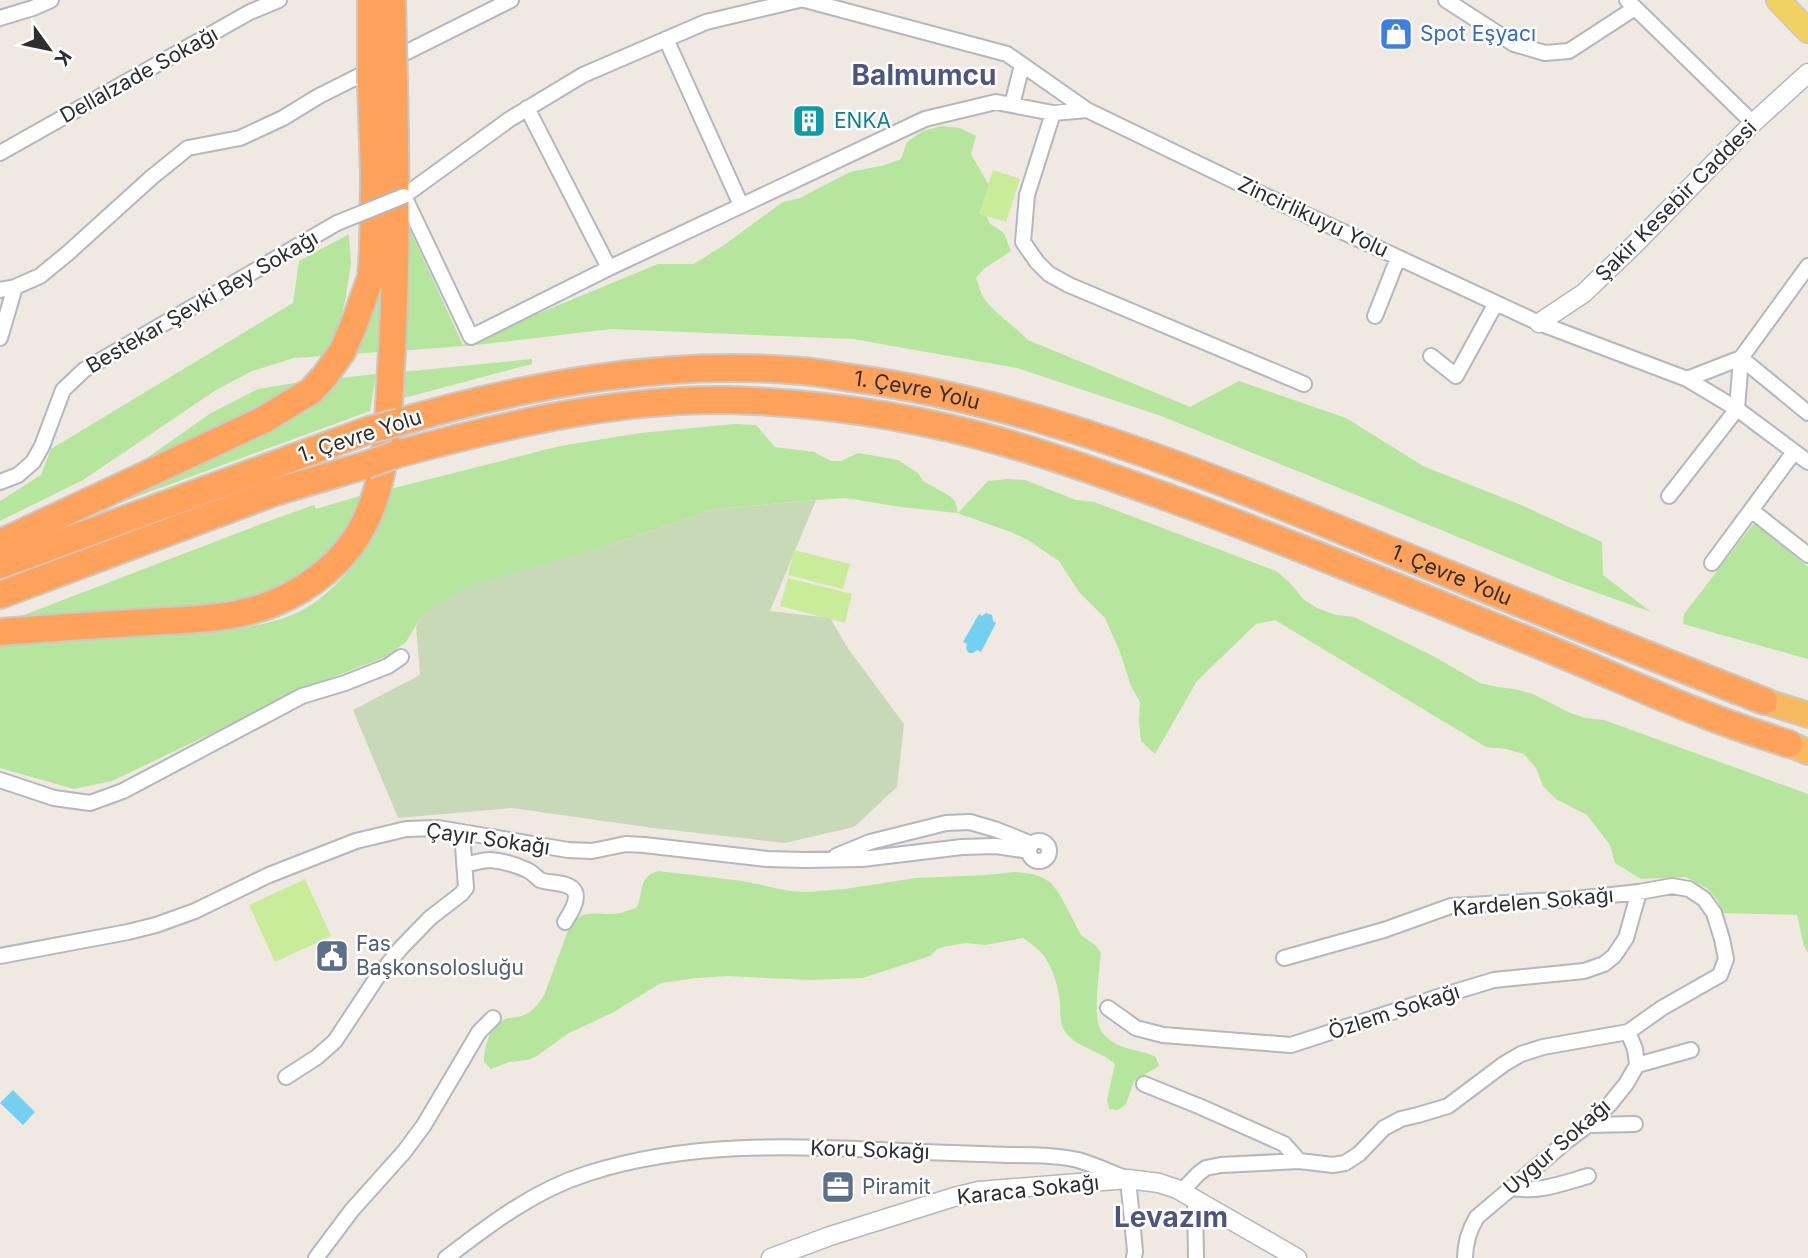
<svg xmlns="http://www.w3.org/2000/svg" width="1808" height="1258" viewBox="0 0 1808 1258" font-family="Inter,sans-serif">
	<rect width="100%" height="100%" fill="#efe9e1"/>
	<path fill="#b6e59e" d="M942 126 960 128 976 136 971 154 990 187 984 205 989 223 1004 233 1011 251 985 268 976 278C979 285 981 294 985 300 997 315 1014 326 1028 340L1190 407 1239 381 1346 418 1423 466 1521 505 1602 542 1603 575 1651 612 1567 582 1332 485 1161 416 1017 368 853 339 611 329 476 345 399 351 405 219 463 345 496 329 532 316 658 264H694L724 245 783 202 800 198 850 172 885 165 901 159 907 142 923 131Z
		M349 234 351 264 345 301 335 340 323 356 294 358 252 371 216 390 83 480 0 521V501L41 475 51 449 293 303 299 261Z
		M380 286 379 352 353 354Z
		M532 359V364L400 399 402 372Z
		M376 374 370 411 103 509 313 404 341 378Z
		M301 382 286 396 117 479 211 413 258 389Z
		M734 424 756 425 775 447 814 452 831 461H841L858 453 898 460 918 473 923 481 948 495 955 501 958 513 988 481 1007 479 1025 480 1076 500 1094 502 1276 571 1291 584 1303 599 1317 608 1336 615 1354 617 1433 656 1480 683 1497 687 1515 689 1533 694 1568 712 1585 718 1604 720 1808 794V953L1804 946 1797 915 1723 913 1718 901 1708 889 1686 877 1641 879 1615 863 1610 845 1587 815 1556 799 1543 786 1536 768 1524 754 1506 749 1486 747 1275 620 1256 624 1197 681 1155 754 1141 741 1139 721 1140 702 1131 686 1120 652 1105 618 1079 592 1059 561 1028 540 1011 532 957 513 901 507 845 498 816 500 715 509 607 546 422 615 406 642 385 657 315 684 112 781 74 789 0 768V645C48 639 95 637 144 635 193 633 245 633 292 615 327 602 367 554 382 520 386 511 388 499 390 489L560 446 641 433Z
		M363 495 355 516 324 564 262 599 201 607 16 618 277 518 314 505 316 509Z
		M1754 523 1808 567V659L1683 624 1684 614Z
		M658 871 743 881 789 891 806 892 845 889 916 878 986 875 1015 872 1032 874 1041 877 1050 882 1059 893 1081 935 1095 945 1101 953C1099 970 1094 1011 1099 1026 1102 1035 1110 1041 1118 1045 1130 1050 1144 1051 1156 1057L1159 1066 1134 1081 1126 1104 1118 1110 1109 1109 1107 1100 1115 1064C1100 1050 1075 1048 1064 1030 1059 1022 1061 1012 1060 1003 1059 989 1053 968 1044 956 1039 949 1030 943 1023 938L985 945 966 943 947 946 937 949 930 956 863 978 810 980 727 976 697 978 661 983 612 1013 567 1034 537 1056 528 1060 509 1062 491 1069 484 1062C484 1046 490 1026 505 1019 511 1017 516 1018 522 1016 533 1012 540 1003 545 993L569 928C582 908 594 915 615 914 623 913 630 910 637 907 644 891 638 877 658 871Z"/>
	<path fill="#c8d9b8" d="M816 500 770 611 830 618 849 650 904 724 897 787 854 827 785 843 653 828 512 808 398 818 353 710 420 675 416 626 422 615 467 586 607 546 715 509Z"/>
	<path fill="#c9ec9a" d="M993 170 1020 179 1006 222 979 214Z
		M794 550 850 564 843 589 788 575Z
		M788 578 852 594 845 623 780 606Z
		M305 879 331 936 275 962 249 905Z"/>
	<path fill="#75cff0" d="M986 613 992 615 993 621 996 623 981 652 977 650 973 653H969L966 649 967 644 963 642 979 614 982 616Z
		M13 1090 35 1112 23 1125 0 1103Z"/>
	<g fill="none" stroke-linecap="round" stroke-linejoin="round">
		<defs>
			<path id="minor" d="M799 0 706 22 583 75 510 119 404 196 471 337 609 268 925 119 996 102 1053 113 1087 110
				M805 0 1007 54 1087 110 1255 191 1539 323 1687 379 1741 358 1808 266
				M1446 0 1514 44 1545 53 1569 51 1635 8
				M1627 0 1753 123
				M0 18 33 8 51 0
				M666 39 741 205
				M1012 105 1022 65
				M527 108 609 268
				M1053 113 1027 195 1023 242 1037 262 1049 274 1069 285 1304 384
				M0 153 250 12 279 0
				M0 290 15 287 40 276 68 253 152 177 188 148 240 138 283 118 319 96 511 0
				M1375 316 1398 258
				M0 338 15 287
				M1431 356 1456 376 1496 303
				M1687 379 1737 409 1741 358 1808 413
				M0 482 18 475 33 462 42 446 63 390 84 370 337 223
				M1669 496 1737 409 1808 462
				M1751 510 1808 555
				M1712 563 1794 452
				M0 780 54 798 90 803 123 791 302 696 345 683 388 666 401 657
				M1029 851a10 10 0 1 1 20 0a10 10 0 1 1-20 0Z
				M836 856 870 842 946 823 970 822 997 830 1032 844
				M464 864C474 864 480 860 491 860 503 861 516 865 527 870 532 872 536 877 540 880 550 884 570 881 575 892 579 901 569 915 565 922
				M0 956 128 932 156 925 195 911 269 875 356 841 406 829 438 828 568 850 592 851 626 844 644 845 767 859 804 860 862 859 962 847 996 846 1029 851
				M1108 1008 1136 1028 1163 1035 1291 1045 1441 996 1494 980 1584 971 1604 964 1614 956 1626 938 1639 892
				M1637 1065 1691 1050
				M286 1077 317 1057 335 1041 376 979 400 949 430 918 461 894 466 888 462 832
				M1144 1084 1201 1107 1284 1144 1299 1161
				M1588 1125 1635 1124
				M1512 1188C1538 1193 1564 1183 1588 1176
				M1182 1191 1198 1174 1206 1168 1221 1165 1299 1161 1333 1165 1345 1163 1359 1154 1384 1128 1401 1119 1418 1115 1448 1106 1504 1064 1521 1054 1543 1047 1628 1032 1662 1008 1720 975 1726 959 1722 939 1714 913 1704 899 1689 889 1672 886 1639 892 1575 899 1451 906 1384 930 1284 958
				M1195 1198 1196 1258
				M316 1258 352 1210 404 1152 424 1125 479 1032 493 1018
				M446 1258C489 1225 533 1191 586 1174 696 1138 811 1147 924 1152 953 1153 981 1154 1009 1155 1032 1155 1056 1155 1078 1160 1095 1165 1112 1173 1128 1179L1135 1251 1134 1258
				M1465 1258C1465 1243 1469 1230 1477 1217L1568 1140 1588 1125 1609 1105 1626 1084 1637 1065 1635 1049 1628 1032"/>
			<path id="tertiary" d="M1539 323 1584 293 1638 241 1753 123 1808 73
				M771 1258 830 1236 954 1197 979 1191 1128 1179 1159 1183 1177 1189 1297 1258"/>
			<path id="primary" d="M1778 0 1808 31"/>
			<path id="trunk" d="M1764 701 1808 715
				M1789 744 1808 752"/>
			<g id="motorway">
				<path id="s1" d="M399 422C531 384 665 359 802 371 819 372 836 376 852 378 1028 402 1195 470 1358 537 1493 592 1628 648 1764 701"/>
				<path d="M397 454C505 425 616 398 729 400 824 403 919 417 1010 444 1068 461 1126 482 1183 503 1304 548 1424 598 1544 647 1598 669 1651 694 1706 715 1733 726 1761 735 1789 744"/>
				<path d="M0 543 263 420 311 391 324 377 342 352 353 327 371 277 373 249 374 174 371 84"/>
				<path d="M0 565 369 430"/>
				<path d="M0 595 275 492 366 465"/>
				<path d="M0 632C49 628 99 625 148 622 190 620 235 619 274 603 311 588 346 560 364 524 388 477 388 420 391 368 397 273 396 177 394 81"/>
			</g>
		</defs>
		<use href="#minor" stroke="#b4b7c1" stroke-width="18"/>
		<use href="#tertiary" stroke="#b4b7c1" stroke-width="21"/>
		<use href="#primary" stroke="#c9c9c9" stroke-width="26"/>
		<use href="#trunk" stroke="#c9c9c9" stroke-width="28"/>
		<use href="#motorway" stroke="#c9c9c9" stroke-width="30"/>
		<use href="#minor" stroke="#fff" stroke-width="14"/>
		<use href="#tertiary" stroke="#fff" stroke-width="18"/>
		<use href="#primary" stroke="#f2d163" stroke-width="23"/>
		<use href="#trunk" stroke="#f8ba60" stroke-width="24"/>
		<use href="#motorway" stroke="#ffa35c" stroke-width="26"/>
		<defs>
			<path id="minor-bridge" d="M337 223 404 196"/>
			<path id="motorway-bridge" d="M371 0V84
				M392 0 394 81
				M369 430 399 422
				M366 465 397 454"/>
		</defs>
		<use href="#minor-bridge" stroke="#b4b7c1" stroke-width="18" stroke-linecap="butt"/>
		<use href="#motorway-bridge" stroke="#c9c9c9" stroke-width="30" stroke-linecap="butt"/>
		<use href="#minor-bridge" stroke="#fff" stroke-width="14"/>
		<use href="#motorway-bridge" stroke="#ffa35c" stroke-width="26"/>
	</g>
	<defs>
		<symbol id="shop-square" viewBox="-11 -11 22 22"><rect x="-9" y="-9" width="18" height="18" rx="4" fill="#3f7fe0" stroke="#fff"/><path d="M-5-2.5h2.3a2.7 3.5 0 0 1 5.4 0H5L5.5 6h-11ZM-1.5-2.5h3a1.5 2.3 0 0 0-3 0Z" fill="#fff"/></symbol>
		<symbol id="building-square" viewBox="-11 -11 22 22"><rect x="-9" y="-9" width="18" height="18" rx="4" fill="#0f9aa8" stroke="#fff"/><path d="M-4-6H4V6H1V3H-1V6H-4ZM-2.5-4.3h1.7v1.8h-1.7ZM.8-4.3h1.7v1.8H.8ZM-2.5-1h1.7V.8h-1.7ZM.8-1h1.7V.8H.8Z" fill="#fff"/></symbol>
		<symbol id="civic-square" viewBox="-11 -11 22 22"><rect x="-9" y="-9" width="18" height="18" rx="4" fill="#5c6f8a" stroke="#fff"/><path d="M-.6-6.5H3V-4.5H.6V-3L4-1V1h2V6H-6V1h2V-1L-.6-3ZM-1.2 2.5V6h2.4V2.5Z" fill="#fff"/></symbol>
		<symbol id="office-square" viewBox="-11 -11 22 22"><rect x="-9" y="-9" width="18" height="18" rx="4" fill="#5c6f8a" stroke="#fff"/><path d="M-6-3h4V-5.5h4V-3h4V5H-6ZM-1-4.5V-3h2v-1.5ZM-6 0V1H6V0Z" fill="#fff"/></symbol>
	</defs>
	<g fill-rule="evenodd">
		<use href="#shop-square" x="1377" y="15" width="38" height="38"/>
		<use href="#building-square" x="790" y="102" width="38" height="38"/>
		<use href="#civic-square" x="313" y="937" width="38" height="38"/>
		<use href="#office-square" x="819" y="1168" width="38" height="38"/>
	</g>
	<g text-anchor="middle" stroke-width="5" stroke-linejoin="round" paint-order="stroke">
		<g font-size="21" fill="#366cbe" stroke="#fff" text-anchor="start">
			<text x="1420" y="41">Spot Eşyacı</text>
		</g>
		<g font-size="21" fill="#2e2e2e" stroke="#fff">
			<text transform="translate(139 75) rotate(-29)" y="7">Dellalzade Sokağı</text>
			<text transform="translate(1676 201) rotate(-45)" y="7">Şakir Kesebir Caddesi</text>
			<text transform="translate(1313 217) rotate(25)" y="7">Zincirlikuyu Yolu</text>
			<text transform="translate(202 302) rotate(-30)" y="7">Bestekar Şevki Bey Sokağı</text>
			<text dy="7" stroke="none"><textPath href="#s1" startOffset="525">1. Çevre Yolu</textPath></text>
			<text transform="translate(360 436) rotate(-18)" y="7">1. Çevre Yolu</text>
			<text dy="7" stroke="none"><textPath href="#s1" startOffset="1092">1. Çevre Yolu</textPath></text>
			<text transform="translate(488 839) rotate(8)" y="7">Çayır Sokağı</text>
			<text transform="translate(1533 902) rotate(-5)" y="7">Kardelen Sokağı</text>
			<text transform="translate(1394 1012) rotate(-18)" y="7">Özlem Sokağı</text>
			<text transform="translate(1557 1147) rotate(-41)" y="7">Uygur Sokağı</text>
			<text transform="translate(870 1150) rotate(2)" y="7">Koru Sokağı</text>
			<text transform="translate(1028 1190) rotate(-6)" y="7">Karaca Sokağı</text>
		</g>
		<g font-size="21" fill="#0d838f" stroke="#fff" text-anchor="start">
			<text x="834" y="128">ENKA</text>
		</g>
		<g font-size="21" fill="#4e5e75" stroke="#fff" text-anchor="start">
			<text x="356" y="951">Fas<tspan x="356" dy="24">Başkonsolosluğu</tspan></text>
			<text x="862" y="1194">Piramit</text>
		</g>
		<g font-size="28" font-weight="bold" fill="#4d5680" stroke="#fff">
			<text x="924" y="85">Balmumcu</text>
			<text x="1171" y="1227">Levazım</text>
		</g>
	</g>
	<g transform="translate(49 49) rotate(123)" stroke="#ffffff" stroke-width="5" paint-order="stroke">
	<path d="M0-5L12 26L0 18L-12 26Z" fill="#2e2e2e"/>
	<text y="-10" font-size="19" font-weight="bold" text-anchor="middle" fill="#2e2e2e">K</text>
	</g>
</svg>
